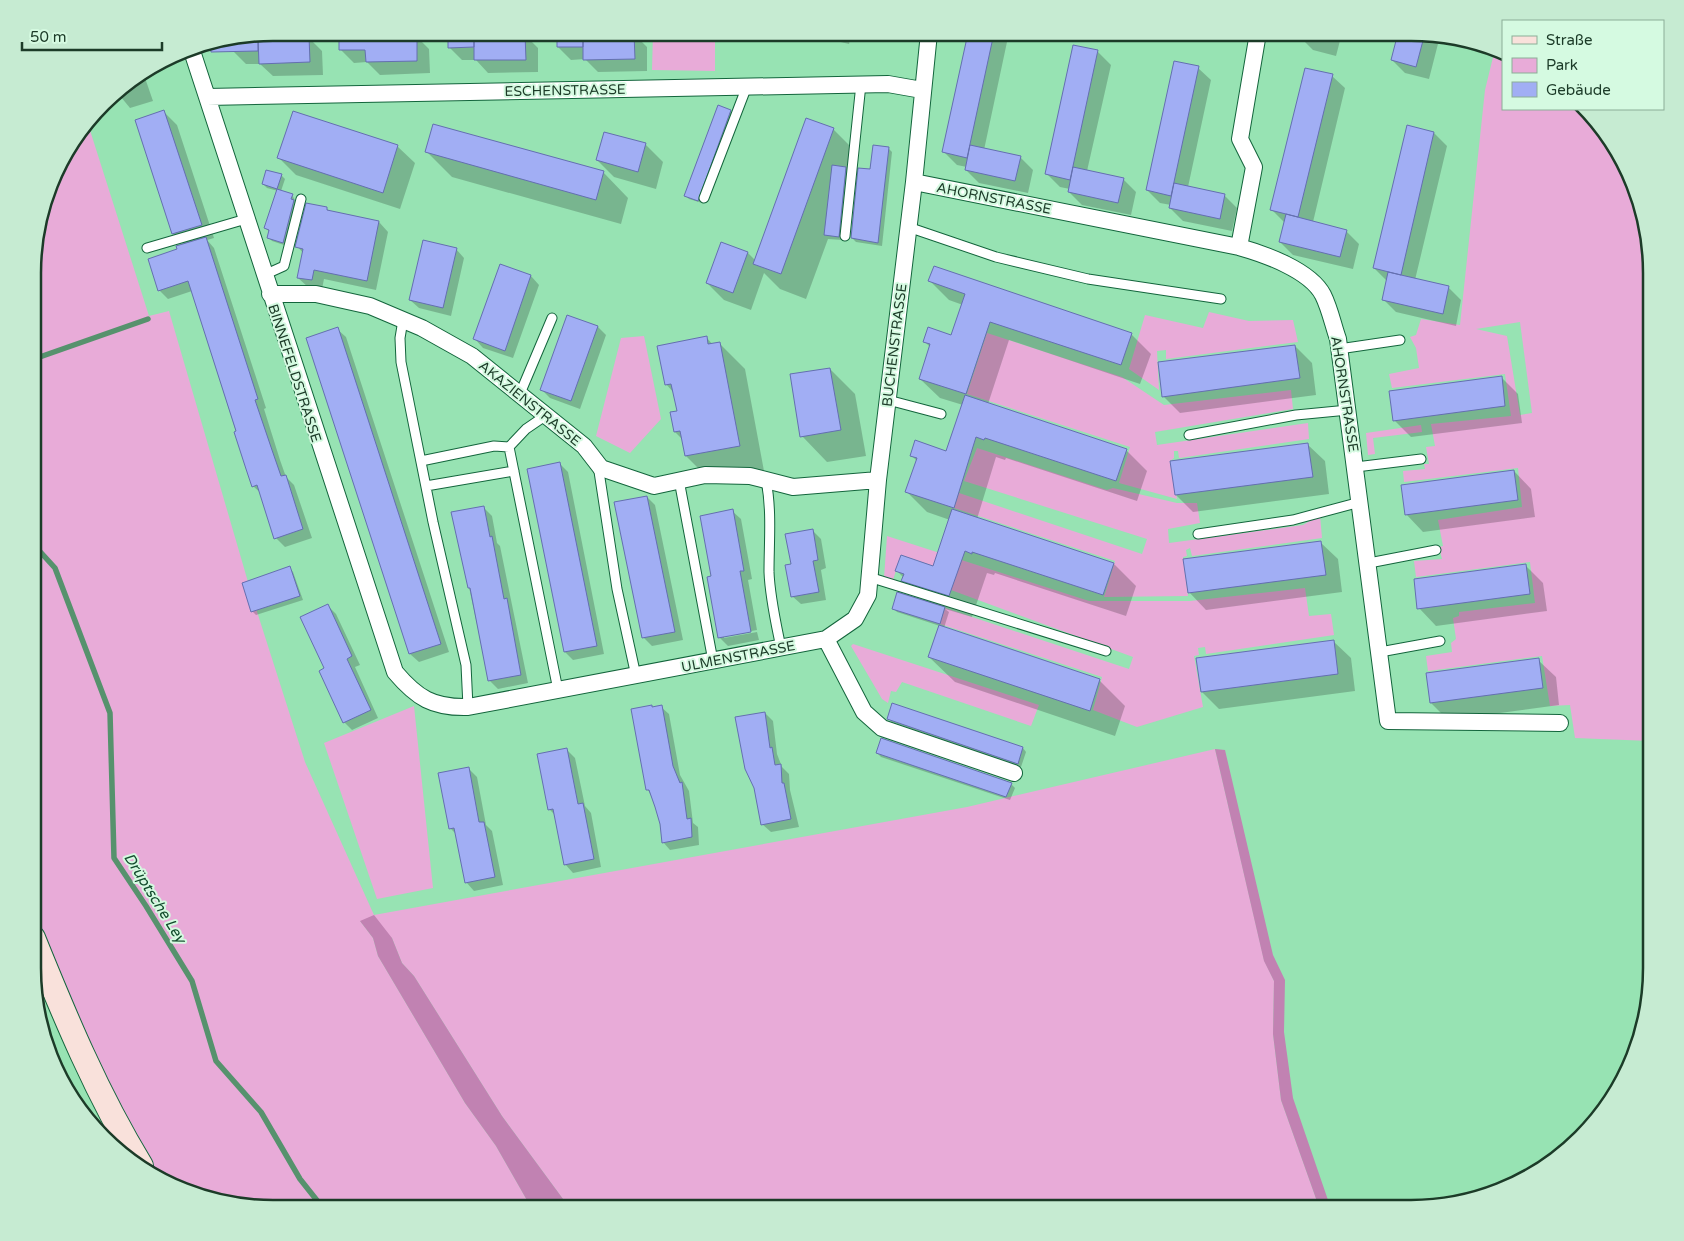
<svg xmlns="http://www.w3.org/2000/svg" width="1684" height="1241" viewBox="0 0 1684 1241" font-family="'Varela Round',sans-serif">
	<rect width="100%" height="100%" fill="#97e3b3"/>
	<path fill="#e8abd8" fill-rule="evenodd" d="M653 33H715V71L652 70Z
		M1495 49 1503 51V109H1582L1627 167 1651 273V741L1575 738 1570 705 1550 706 1542 656 1428 671 1426 656 1452 652 1451 643 1456 639 1453 618 1459 616V612L1535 603 1530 562 1416 577 1414 561 1442 559 1439 547 1443 546 1438 520 1522 507 1518 468 1404 482 1403 471 1425 469 1424 464H1429L1426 447 1435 446 1431 424 1511 416 1505 374 1392 388 1389 374 1419 368 1416 348 1410 337 1416 335 1421 319 1460 325 1485 90ZM1520 322 1532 413 1520 415 1507 336 1476 329Z
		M88 124 149 316 169 311 253 599 305 762 374 915 967 807 1215 749 1264 960 1274 981 1273 1034 1281 1100 1319 1207 566 1208 563 1199 502 1116 414 976 402 963 392 938 360 921 373 938 378 956 465 1103 496 1146 528 1202 534 1208H257L181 1190 141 1166 33 938 35 241 65 153Z
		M1209 312 1249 321 1293 320 1298 342 1166 359V350L1157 351 1159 390 1129 369 1145 315 1203 328Z
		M987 333 1122 377 1164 405 1291 390 1293 409 1155 432 1157 445 1308 423 1309 439 1179 458 1178 451H1174V458L1170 461 1177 499 1119 483 1130 447 967 394Z
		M644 336 661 419 630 453 596 436 621 338Z
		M1421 425 1422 432 1373 438 1375 454 1368 455 1366 433Z
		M977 448 1107 490 1113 488 1177 503H1197L1200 523 1168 529 1169 543 1303 525 1320 515 1322 538 1192 556 1190 548 1186 550 1187 556 1183 557 1188 596 1104 597 1115 561 954 508 959 493 1142 554 1147 539 964 481Z
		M887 536 1089 601H1190L1305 588 1309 616 1331 614 1334 635 1206 654 1205 647 1198 648 1199 655 1194 656 1203 707 1137 727 1093 710 1102 677 940 624 945 608 1129 669 1133 657 951 590 957 574 901 555 893 580 884 578Z
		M853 644 1039 705 1031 726 902 682 896 692 891 691 888 703 882 699 851 646Z
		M414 706 433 888 377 899 324 743Z"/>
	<path fill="#c182b2" d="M1215 749 1225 750 1273 955 1285 980 1284 1032 1293 1098 1329 1203 1319 1207 1281 1100 1273 1034 1274 981 1264 961Z
		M374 915 392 938 402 963 414 976 502 1116 563 1199 566 1208H534L528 1202 496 1146 465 1103 378 956 373 938 360 921Z"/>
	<path fill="#0003" d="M270 33V39L309 38 322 51 323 75 273 76 260 64H246L233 51V39Z
		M340 33H377V38L416 36 429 49 430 73 380 75 367 62 354 63 341 50Z
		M449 33H486V36L525 35 538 48V72L488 73 476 60H462L449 47Z
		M558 33 634 34 647 47V71L598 72 585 59 571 60 558 47Z
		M803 33H852L849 44Z
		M969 33H998L1007 42 984 150 1020 157 1033 170 1028 193 979 183 966 170 967 167 957 165 944 152Z
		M1301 33H1342L1336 56 1313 50 1300 37Z
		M1399 33H1426L1440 36 1429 79 1405 73 1392 60Z
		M1098 52 1111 65 1087 171 1123 179 1136 192 1131 215 1082 205 1069 192 1070 189 1060 187 1047 174Z
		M1198 68 1211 80 1188 187 1224 195 1237 208 1232 231 1183 221 1170 208 1171 205 1160 203 1147 190Z
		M144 75 153 101 130 108 116 91Z
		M1332 76 1345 88 1313 222 1346 231 1359 244 1353 269 1293 255 1280 242 1285 223 1272 210Z
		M730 111 734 115 702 203 689 199 685 195Z
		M164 112 177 125 214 238 207 240 214 248 266 408 264 409 280 460 286 477 294 485 312 538 285 547 276 538 262 494 253 486 192 291 168 299 159 290 178 250 184 245 173 234Z
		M833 129 858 154 848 182 843 240 828 239 806 299 780 289 764 273 751 310 724 300 707 283 748 253 756 261Z
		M1434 133 1447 146 1415 280 1448 287 1461 300 1456 326 1396 312 1383 299 1387 281 1374 268Z
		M645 144 663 162 656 189 614 177 597 160Z
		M397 146 415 163 400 209 296 175 279 158Z
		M888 148 892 152 882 246 856 242 852 238Z
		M427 152 603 172 628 198 621 224 452 177Z
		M281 175 285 179 281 191 292 195 298 205 287 246 272 241 268 237 270 232 265 228 278 191 267 188 263 184Z
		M326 208 330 212 379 222 388 232 376 290 324 279 322 289 308 287 298 278 303 253 297 246Z
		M456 249 464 258 451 316 419 308 410 300Z
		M501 266 531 276 539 285 513 358 483 348 475 339Z
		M930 281 1131 334 1151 354 1140 384 1009 340 988 404 1126 450 1147 471 1137 501 1006 458 1005 460 996 457 977 519 1114 564 1136 586 1126 616 995 573 994 575 987 573 972 617 945 609 949 612 944 628 1099 680 1125 706 1115 736 955 682 929 657 940 626 897 612 893 608 925 602 903 580 904 578 897 571 934 568 950 520 927 512 907 492 917 461 911 455 947 452 963 405 940 398 920 379 930 347 925 342 952 336 963 305 949 300Z
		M568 316 598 327 606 335 580 409 550 398 542 390Z
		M337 329 346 337 449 652 419 662 410 654 307 338Z
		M707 338 713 345 720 344 745 369 764 471 711 481 686 456 683 440 675 432 671 413 678 412 674 393 666 384Z
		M1295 346 1312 363 1316 395 1180 413 1163 396Z
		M830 369 855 394 866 456 827 462 802 436Z
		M1501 377 1518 394 1522 423 1411 437 1394 420Z
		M1307 444 1325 461 1329 494 1193 512 1176 495Z
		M560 464 568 472 604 654 573 660 565 652 529 470Z
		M1514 471 1531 489 1535 517 1423 532 1406 514Z
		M647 497 655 505 683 640 652 646 643 637Z
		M484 508 492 516 497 543 500 546 528 683 498 689 489 680 453 513Z
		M732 511 741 519 752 579 748 580 757 630 724 636V638L757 632 759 640 728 646 719 637Z
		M812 530 821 539 826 568 821 570 826 600 801 604 792 596V565Z
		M1320 542 1338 559 1342 592 1206 610 1189 592Z
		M1526 566 1543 583 1547 611 1436 626 1419 608Z
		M289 568 293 572 303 600 256 615 252 611Z
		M328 606 336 614 360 665 355 667 378 718 352 730 344 722 326 669Z
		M1333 641 1351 658 1355 691 1219 709 1202 692Z
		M1538 660 1556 677 1559 705 1448 720 1431 703Z
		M651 706 653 708 661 707 669 714 680 775 689 791 693 823 698 827 699 845 670 850 663 842 657 807 648 790Z
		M765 713 773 721 777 754 782 767 789 774 790 790 799 827 771 832 762 824Z
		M888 719 1023 748 1026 752 1021 767 892 722Z
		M567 750 575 758 585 806 591 813 601 867 573 873 565 864 556 816 549 809Z
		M877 753 1011 784 1015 788 1010 800 881 757Z
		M468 768 477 777 486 825 492 831 503 885 474 891 466 882 457 835 450 828Z
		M47 1037 54 1055 59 1060 67 1084 77 1092 84 1109 57 1075Z"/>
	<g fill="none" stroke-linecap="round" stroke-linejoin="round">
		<path stroke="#56926d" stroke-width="5.5" d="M34 359 148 319
			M34 545 55 568 110 713 114 858 146 906 192 981 216 1061 261 1112 300 1179 323 1208"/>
	</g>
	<path fill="#a1aef4" stroke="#646fb0" d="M339 33H365V37L417 35V61L366 62 365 50H339Z
		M448 33H474V47L448 48Z
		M557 33H583V47H557Z
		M634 33 635 59 583 60V34Z
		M968 33H994L967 158 942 152Z
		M1398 33H1425L1416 67 1391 60Z
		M525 34 526 60H474V35Z
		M258 35V51L211 52 210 43Z
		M309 36 310 62 259 64 258 38Z
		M1073 45 1098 50 1070 180 1045 174Z
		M1174 61 1199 66 1171 196 1146 190Z
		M1305 68 1333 74 1298 217 1270 210Z
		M718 105 731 110 698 201 684 196Z
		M164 110 202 225 172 234 135 120Z
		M293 111 398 145 383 193 277 158Z
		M806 118 834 128 781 274 753 264Z
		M433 124 604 171 596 200 425 152Z
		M1407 125 1434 132 1401 275 1373 268Z
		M604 132 646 143 638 172 596 160Z
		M873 145 889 147 878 243 851 238 858 168 870 169Z
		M970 145 1021 156 1015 181 965 170Z
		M832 165 846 167 839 237 824 235Z
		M1073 167 1124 178 1118 203 1068 192Z
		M266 170 282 174 277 189 262 184Z
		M1174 183 1225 194 1220 219 1169 208Z
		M277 189 293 194 291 199 294 200 283 243 267 238 269 230 264 228Z
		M306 203 327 207V210L379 221 367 281 314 270 312 280 297 278 303 249 295 247Z
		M1286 214 1347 230 1340 257 1279 242Z
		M206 237 258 399 255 400 272 450 281 476 286 475 303 529 274 539 257 485 252 487 246 469 234 432 236 431 188 281 158 291 148 259 177 249 176 246Z
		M423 240 457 248 443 308 409 300Z
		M721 242 748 252 733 293 706 283Z
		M500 264 531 275 505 351 473 339Z
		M934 266 1132 333 1121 365 990 322 966 394 919 379 930 344 923 342 928 327 951 335 965 294 928 281Z
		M1388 272 1449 286 1443 314 1382 300Z
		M567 315 598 326 571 401 540 390Z
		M338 327 441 644 409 654 306 338Z
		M707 336 708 344 720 342 740 446 685 456 680 431 674 432 670 412 677 411 671 384 665 385 657 346Z
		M1295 345 1300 378 1162 397 1158 362Z
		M830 368 841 430 800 437 790 374Z
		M1502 376 1505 406 1393 421 1389 391Z
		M965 395 1127 449 1116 481 985 438 984 440 976 437 954 508 905 492 917 458 910 456 915 440 946 451Z
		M1308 443 1313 477 1175 495 1170 461Z
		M560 462 597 646 564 652 527 469Z
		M1514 470 1518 500 1405 515 1401 485Z
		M647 496 675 632 642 638 614 502Z
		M484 506 490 537 492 536 504 599 507 598 521 675 488 681 470 588H468L451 512Z
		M733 509 744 571H740L751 632 718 638 707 577 711 576 700 516Z
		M952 509 1114 563 1103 595 972 552V554L965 551 949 596 901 581 904 574 895 571 901 555 933 566Z
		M813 529 818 560 813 561 819 592 791 597 785 565 791 564 785 534Z
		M1321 541 1326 575 1188 593 1183 559Z
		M1526 564 1530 594 1417 609 1414 579Z
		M290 566 300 596 251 612 242 583Z
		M897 592 945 607 940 624 892 609Z
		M328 604 352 656 347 659 371 710 343 723 319 671 324 668 300 617Z
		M939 625 1100 679 1090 711 928 657Z
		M1334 640 1338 674 1201 692 1196 658Z
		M1539 658 1543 688 1430 703 1426 673Z
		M892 703 1023 747 1018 764 887 719Z
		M652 705V707L662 705 673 766 680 783 682 782 687 819 691 818 692 837 662 843 660 824 655 807 649 790H646L631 709Z
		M765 712 770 748 772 747 775 765 781 764 782 783H784L791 819 761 825 754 788 745 769 735 717Z
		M881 738 1012 783 1006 797 876 753Z
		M567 748 578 804 583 803 594 859 564 865 553 809 548 810 537 754Z
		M469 767 479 822H484L495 877 465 883 454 828 449 829 438 773Z"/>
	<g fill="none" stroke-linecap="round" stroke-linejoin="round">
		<defs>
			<path id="lane" d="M704 198 747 86
				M908 227 996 257 1088 279 1221 299
				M845 236 861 84
				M147 248 246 219
				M264 275 284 266 301 199
				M403 320 400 338 401 362 433 522 466 665 468 707
				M1339 349 1400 340
				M519 396 552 318
				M888 400 941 414
				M545 416 526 429 509 447 558 690
				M1189 435 1296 415 1348 410
				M421 461 494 446 509 447
				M598 465 617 589 636 676
				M1356 467 1421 459
				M679 480 713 661
				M766 480C772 511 769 541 769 572 770 598 776 623 781 648
				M426 486 514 471
				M1198 534 1293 520 1360 502
				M1369 563 1436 550
				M869 577 1106 651
				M1380 652 1440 641"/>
			<path id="street" d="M191 48 395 672C417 698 433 708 468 707L826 639 864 712 882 728 1014 773
				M207 97 888 84 922 90
				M914 182 1239 247C1264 254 1310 270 1323 295 1330 309 1333 325 1338 339L1388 721 1560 723
				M1239 247 1254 167 1240 139 1258 33
				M270 294H316L370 306 422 328 472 356 584 446 601 468 654 486 705 475 750 476 793 487 878 480
				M826 639 855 619 868 595 878 480 914 182 929 33"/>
			<path id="secondary" d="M33 938C65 1017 97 1094 141 1166"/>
		</defs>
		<use href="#lane" stroke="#13653c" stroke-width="11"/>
		<use href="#street" stroke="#13653c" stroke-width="18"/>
		<use href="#secondary" stroke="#13653c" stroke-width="26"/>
		<use href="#lane" stroke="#fff" stroke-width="9"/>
		<use href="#street" stroke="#fff" stroke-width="16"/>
		<use href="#secondary" stroke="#f9e1db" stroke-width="24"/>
	</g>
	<g text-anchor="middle" stroke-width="4" stroke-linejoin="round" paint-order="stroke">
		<g font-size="14" fill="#1c3b28" stroke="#d5fae1">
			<text transform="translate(565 90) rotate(-1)" y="5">ESCHENSTRASSE</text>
			<text transform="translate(994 198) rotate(11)" y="5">AHORNSTRASSE</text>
			<text transform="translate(894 345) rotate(-83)" y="5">BUCHENSTRASSE</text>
			<text transform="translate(295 373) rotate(72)" y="5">BINNEFELDSTRASSE</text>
			<text transform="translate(1345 394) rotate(81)" y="5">AHORNSTRASSE</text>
			<text transform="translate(530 403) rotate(39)" y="5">AKAZIENSTRASSE</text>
			<text transform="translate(738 656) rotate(-11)" y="5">ULMENSTRASSE</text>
		</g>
		<g font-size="15" font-style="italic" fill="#144c2e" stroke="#d5fae1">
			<text transform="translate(155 898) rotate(58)" y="5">Drüptsche Ley</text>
		</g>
	</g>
	<path d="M0 0H1684V1241H0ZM273 41H1411A232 232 0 0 1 1643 273V968A232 232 0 0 1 1411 1200H273A232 232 0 0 1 41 968V273A232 232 0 0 1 273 41Z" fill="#c6ebd2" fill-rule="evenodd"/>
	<path fill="none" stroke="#1c3b28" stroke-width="2.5" d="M273 41H1411A232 232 0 0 1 1643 273V968A232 232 0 0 1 1411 1200H273A232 232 0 0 1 41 968V273A232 232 0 0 1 273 41Z"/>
	<rect x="1502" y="20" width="162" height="90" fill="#d5fae1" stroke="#8bae97"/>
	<rect x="1512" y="36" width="25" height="8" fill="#f9e1db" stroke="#8bae97"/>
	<text x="1546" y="45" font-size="15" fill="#1c3b28">Straße</text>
	<rect x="1512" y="58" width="25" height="15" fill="#e8abd8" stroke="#8bae97"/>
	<text x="1546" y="70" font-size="15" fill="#1c3b28">Park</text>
	<rect x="1512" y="82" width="25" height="15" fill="#a1aef4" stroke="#8bae97"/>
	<text x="1546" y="95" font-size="15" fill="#1c3b28">Gebäude</text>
	<path d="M22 42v8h140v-8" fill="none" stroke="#1c3b28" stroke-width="2.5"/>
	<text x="30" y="42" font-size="15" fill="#1c3b28" stroke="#d5fae1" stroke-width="4" paint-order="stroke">50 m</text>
</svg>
